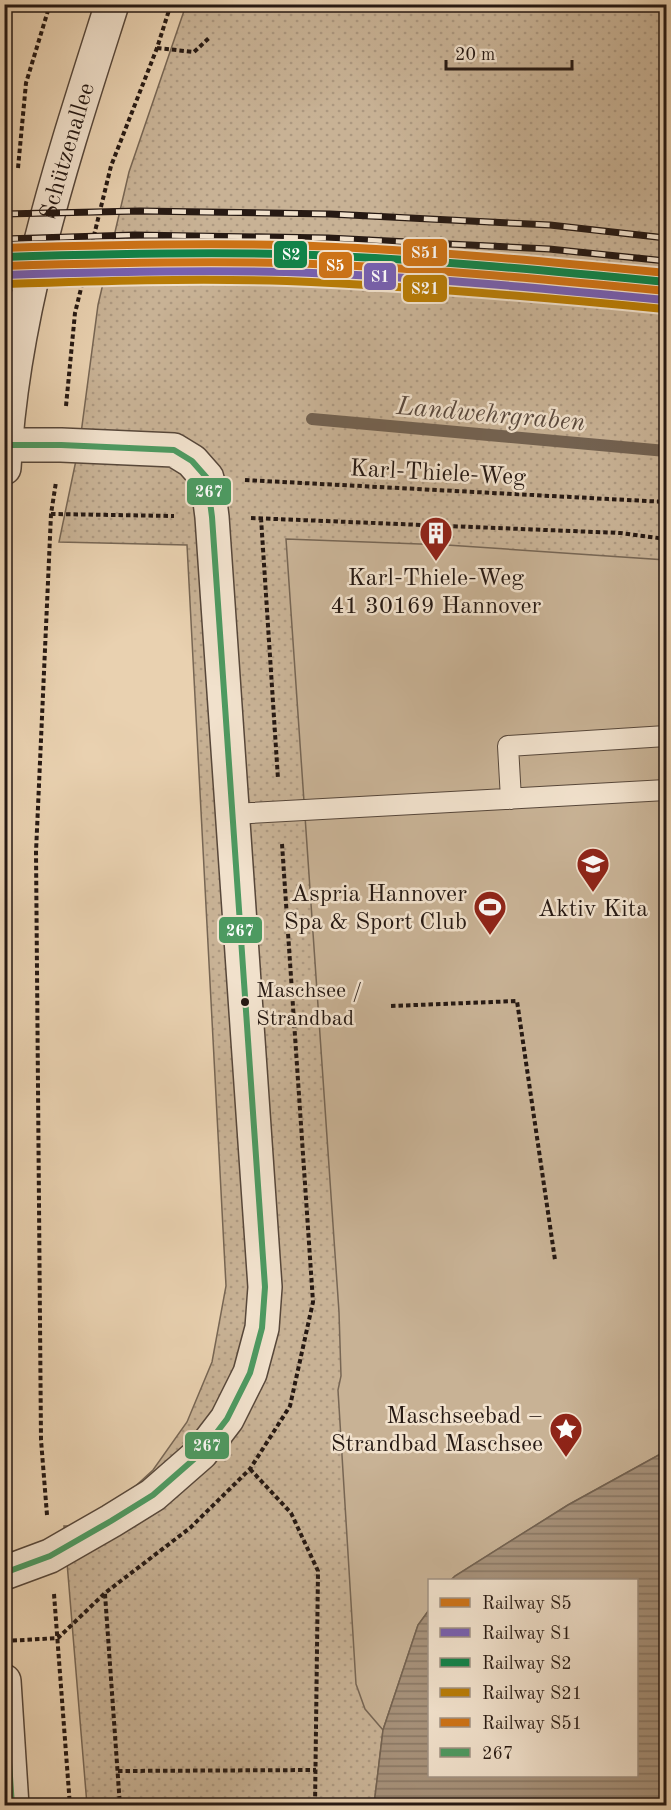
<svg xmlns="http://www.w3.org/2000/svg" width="671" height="1810" viewBox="0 0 671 1810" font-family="'Old Standard TT',serif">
	<defs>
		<pattern id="park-dots" width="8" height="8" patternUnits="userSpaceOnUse" patternTransform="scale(1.5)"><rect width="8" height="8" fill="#c8b295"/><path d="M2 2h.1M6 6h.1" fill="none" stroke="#ac9880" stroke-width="1.8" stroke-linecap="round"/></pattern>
		<pattern id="water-rules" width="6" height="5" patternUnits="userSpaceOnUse" patternTransform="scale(1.5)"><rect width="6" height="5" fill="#a7927b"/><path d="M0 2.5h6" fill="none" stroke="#887664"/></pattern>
	</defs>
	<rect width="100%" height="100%" fill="#e9d1b0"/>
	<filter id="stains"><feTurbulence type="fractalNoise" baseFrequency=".00333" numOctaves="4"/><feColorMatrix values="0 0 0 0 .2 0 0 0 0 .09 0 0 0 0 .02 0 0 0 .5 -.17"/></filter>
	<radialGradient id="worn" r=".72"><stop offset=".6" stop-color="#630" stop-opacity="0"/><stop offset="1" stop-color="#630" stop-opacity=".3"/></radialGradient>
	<path fill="url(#park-dots)" stroke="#776654" stroke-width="1.5" d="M186 5H666V1451L568 1505 451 1580H430L429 1610 418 1625 383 1730 374 1805H87L64 1526H78L105 1514 153 1470 187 1422 212 1362 226 1286 187 545 59 542 80 441 98 305 129 172Z"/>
	<path fill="#c8b295" stroke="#776654" stroke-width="1.5" d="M286 539 447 545 666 560V1451L568 1505 455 1576 451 1580H430L429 1610 418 1625 383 1730 365 1709 356 1684 338 1390 341 1376 339 1312Z"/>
	<path fill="url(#water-rules)" stroke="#736251" stroke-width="1.5" d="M666 1451V1805H374L383 1730 418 1625 429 1610 430 1776H636V1580H451L455 1576 568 1505Z"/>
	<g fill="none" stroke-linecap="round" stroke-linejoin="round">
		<path stroke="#736251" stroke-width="12" d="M312 419 666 451"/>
		<defs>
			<path id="service" d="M511 799 508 746 666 736
				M233 814 666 790"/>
			<path id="minor" d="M4 445H61L174 450 192 461 207 478 212 517 265 1287 262 1328 250 1373 227 1419 201 1453 153 1495 111 1521 50 1556 4 1573"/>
			<g id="tertiary">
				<path id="s1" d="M4 468C12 309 64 155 112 4"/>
				<path d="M4 1681 12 1806"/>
			</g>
		</defs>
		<use href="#service" stroke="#57473a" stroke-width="22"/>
		<use href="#minor" stroke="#57473a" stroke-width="36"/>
		<use href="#tertiary" stroke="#57473a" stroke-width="36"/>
		<path stroke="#261913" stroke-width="4" stroke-dasharray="4.5 3" stroke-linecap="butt" d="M157 48 194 52 209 38
			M18 168 26 83 50 4
			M66 406 75 313 111 166 157 48 171 4
			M245 480 666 502
			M51 514 174 516
			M251 518 620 533 666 539
			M261 518 278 779
			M391 1006 517 1001 555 1260
			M250 1469 291 1513 318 1571 315 1806
			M47 1515 41 1440 36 852 51 514 56 482
			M54 1594 70 1806
			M105 1594 120 1806
			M5 1641 58 1638 105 1593 190 1528 250 1469 290 1406 313 1302 282 844
			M118 1771 316 1770"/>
		<use href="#service" stroke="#f1e1cc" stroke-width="20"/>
		<use href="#minor" stroke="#f1e1cc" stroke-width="33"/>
		<use href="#tertiary" stroke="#f1e1cc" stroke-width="33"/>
		<defs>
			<path id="rail" d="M4 214 140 211 330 214 550 225 666 238
				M4 239 134 235 328 238 549 249 666 261"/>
		</defs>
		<use href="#rail" stroke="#261913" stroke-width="7"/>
		<use href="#rail" stroke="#f1e1cc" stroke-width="4.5" stroke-dasharray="14" stroke-linecap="butt"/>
		<defs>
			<path id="bus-1" d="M4 462 6 445H61L174 450 192 461 207 478 212 517 265 1287 262 1328 250 1373 227 1419 201 1453 153 1495 111 1521 50 1556 4 1573
				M4 1689 12 1806"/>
		</defs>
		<use href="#bus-1" stroke="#f1e1cc" stroke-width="10"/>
		<use href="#bus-1" stroke="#4d9a61" stroke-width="6"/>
		<defs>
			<path id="rail-1" d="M4 266C98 263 192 261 286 263 413 267 540 279 666 291"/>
			<path id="rail-2" d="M4 275C98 272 192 270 285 272 412 276 539 288 665 300"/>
			<path id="rail-3" d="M4 257C98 254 192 252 286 254 413 258 540 270 666 282"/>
			<path id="rail-4" d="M5 284C99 281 193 278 287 281 413 286 539 297 664 309"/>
			<path id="rail-5" d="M4 248C98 245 192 243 286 245 413 249 540 261 666 273"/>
		</defs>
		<use href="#rail-1" stroke="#f1e1cc" stroke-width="12"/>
		<use href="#rail-2" stroke="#f1e1cc" stroke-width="12"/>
		<use href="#rail-3" stroke="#f1e1cc" stroke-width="12"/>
		<use href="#rail-4" stroke="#f1e1cc" stroke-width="12"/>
		<use href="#rail-5" stroke="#f1e1cc" stroke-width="12"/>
		<use href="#rail-1" stroke="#cd7317" stroke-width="8"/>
		<use href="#rail-2" stroke="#7760b0" stroke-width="8"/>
		<use href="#rail-3" stroke="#118349" stroke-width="8"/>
		<use href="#rail-4" stroke="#b87c06" stroke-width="8"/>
		<use href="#rail-5" stroke="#cd7317" stroke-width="8"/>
	</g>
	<defs>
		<symbol id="building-pin" viewBox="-11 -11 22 30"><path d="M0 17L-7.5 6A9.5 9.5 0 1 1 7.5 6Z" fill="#8f2418" stroke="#f1e1cc"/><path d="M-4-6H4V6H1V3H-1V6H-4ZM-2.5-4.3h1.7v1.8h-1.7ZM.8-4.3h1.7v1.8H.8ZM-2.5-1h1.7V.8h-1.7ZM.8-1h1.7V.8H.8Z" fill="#fff"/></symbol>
		<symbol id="school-pin" viewBox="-11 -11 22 30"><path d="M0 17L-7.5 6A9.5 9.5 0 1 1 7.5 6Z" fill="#8f2418" stroke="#f1e1cc"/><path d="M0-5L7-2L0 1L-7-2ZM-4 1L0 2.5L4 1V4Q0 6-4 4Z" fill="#fff"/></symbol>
		<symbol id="stadium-pin" viewBox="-11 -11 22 30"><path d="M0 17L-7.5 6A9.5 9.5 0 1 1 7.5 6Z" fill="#8f2418" stroke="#f1e1cc"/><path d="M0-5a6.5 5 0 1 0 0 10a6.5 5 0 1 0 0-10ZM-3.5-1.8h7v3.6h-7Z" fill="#fff"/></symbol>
		<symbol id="sight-pin" viewBox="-11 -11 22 30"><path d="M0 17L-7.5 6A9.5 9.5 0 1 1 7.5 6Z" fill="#8f2418" stroke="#f1e1cc"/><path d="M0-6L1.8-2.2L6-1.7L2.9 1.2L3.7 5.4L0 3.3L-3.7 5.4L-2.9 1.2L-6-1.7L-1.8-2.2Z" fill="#fff"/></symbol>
	</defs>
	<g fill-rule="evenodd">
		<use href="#building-pin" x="417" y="514" width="38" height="52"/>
		<use href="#school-pin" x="574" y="845" width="38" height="52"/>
		<use href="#stadium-pin" x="471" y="888" width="38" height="52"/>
		<use href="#sight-pin" x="547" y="1410" width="38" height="52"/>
	</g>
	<circle fill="#261913" stroke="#f1e1cc" stroke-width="2" cx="245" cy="1002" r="5"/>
	<g text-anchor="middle" stroke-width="5" stroke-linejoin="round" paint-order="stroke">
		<g font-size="22" fill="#261913" stroke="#f1e1cc" text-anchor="start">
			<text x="256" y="997">Maschsee /<tspan x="256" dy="28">Strandbad</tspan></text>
		</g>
		<g font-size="24" fill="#261913" stroke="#f1e1cc">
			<text dy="8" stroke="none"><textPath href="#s1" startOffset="324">Schützenallee</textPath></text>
			<text transform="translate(438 472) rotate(3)" y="8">Karl-Thiele-Weg</text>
		</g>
		<g font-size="24" fill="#261913" stroke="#f1e1cc">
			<text x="436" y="585">Karl-Thiele-Weg<tspan x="436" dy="28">41 30169 Hannover</tspan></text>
			<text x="467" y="901" text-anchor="end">Aspria Hannover<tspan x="467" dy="28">Spa &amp; Sport Club</tspan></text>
			<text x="593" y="916">Aktiv Kita</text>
			<text x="543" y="1423" text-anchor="end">Maschseebad –<tspan x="543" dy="28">Strandbad Maschsee</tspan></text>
		</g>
		<g font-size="26" font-style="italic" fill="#5a493d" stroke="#f1e1cc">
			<text transform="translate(491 413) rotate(5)" y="9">Landwehrgraben</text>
		</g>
	</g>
	<g stroke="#f1e1cc" stroke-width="2">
		<rect x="402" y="238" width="46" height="29" rx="6" fill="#cd7317"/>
		<rect x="273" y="240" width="35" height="29" rx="6" fill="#118349"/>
		<rect x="318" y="251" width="35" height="28" rx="6" fill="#cd7317"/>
		<rect x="363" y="262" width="34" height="29" rx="6" fill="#7760b0"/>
		<rect x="402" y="274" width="46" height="29" rx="6" fill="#b87c06"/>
		<rect x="186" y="477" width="46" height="29" rx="6" fill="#4d9a61"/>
		<rect x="218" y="916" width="45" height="28" rx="6" fill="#4d9a61"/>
		<rect x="184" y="1431" width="46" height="29" rx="6" fill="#4d9a61"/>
	</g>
	<g font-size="16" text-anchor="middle" font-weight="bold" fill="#fff">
		<text x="425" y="258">S51</text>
		<text x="291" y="260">S2</text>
		<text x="335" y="271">S5</text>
		<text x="380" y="282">S1</text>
		<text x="425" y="294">S21</text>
		<text x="209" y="497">267</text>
		<text x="240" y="936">267</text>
		<text x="207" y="1451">267</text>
	</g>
	<rect width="671" height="1810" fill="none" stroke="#e9d1b0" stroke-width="24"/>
	<rect x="6" y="6" width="659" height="1798" fill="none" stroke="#261913" stroke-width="3"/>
	<rect x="12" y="12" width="647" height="1786" fill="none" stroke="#261913" stroke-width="1.5"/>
	<rect x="428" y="1579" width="210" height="198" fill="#f1e1cc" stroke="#a09182" stroke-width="1.5"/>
	<rect x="440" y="1598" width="30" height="9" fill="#cd7317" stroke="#a09182" stroke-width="1.5"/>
	<text x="482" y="1609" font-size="18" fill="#261913">Railway S5</text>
	<rect x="440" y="1628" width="30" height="9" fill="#7760b0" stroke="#a09182" stroke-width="1.5"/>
	<text x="482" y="1639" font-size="18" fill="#261913">Railway S1</text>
	<rect x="440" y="1658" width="30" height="9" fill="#118349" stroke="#a09182" stroke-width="1.5"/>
	<text x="482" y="1669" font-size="18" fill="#261913">Railway S2</text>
	<rect x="440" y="1688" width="30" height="9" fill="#b87c06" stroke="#a09182" stroke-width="1.5"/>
	<text x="482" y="1699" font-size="18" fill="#261913">Railway S21</text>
	<rect x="440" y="1718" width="30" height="9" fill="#cd7317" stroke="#a09182" stroke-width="1.5"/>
	<text x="482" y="1729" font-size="18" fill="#261913">Railway S51</text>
	<rect x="440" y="1748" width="30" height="9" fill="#4d9a61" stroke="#a09182" stroke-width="1.5"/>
	<text x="482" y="1759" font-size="18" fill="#261913">267</text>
	<path d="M446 60v9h126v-9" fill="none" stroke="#261913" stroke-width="3"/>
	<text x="455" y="60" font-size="18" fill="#261913" stroke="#f1e1cc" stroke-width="4.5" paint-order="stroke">20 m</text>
	<rect width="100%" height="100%" filter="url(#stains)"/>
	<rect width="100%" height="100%" fill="url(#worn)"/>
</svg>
